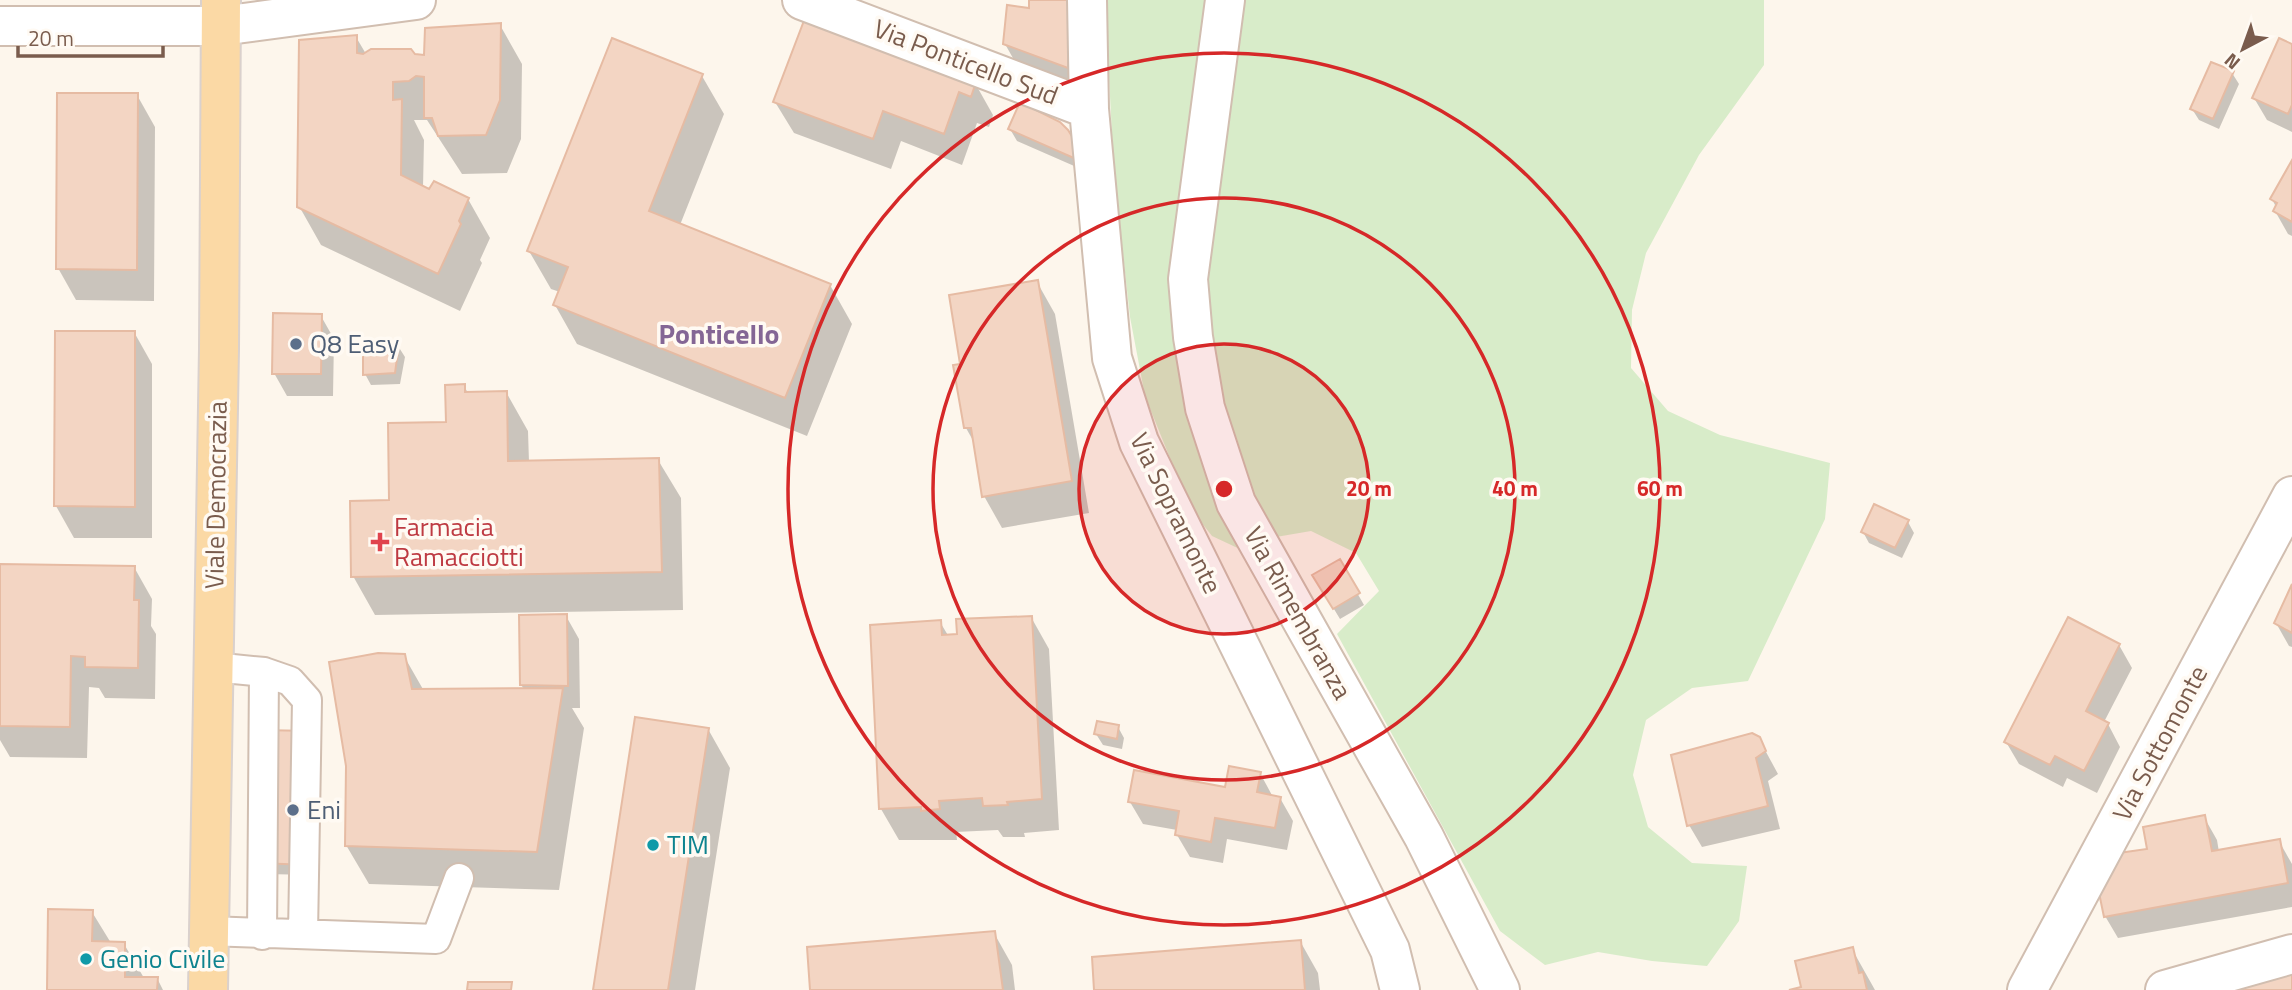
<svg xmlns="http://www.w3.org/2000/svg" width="2292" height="990" viewBox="0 0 2292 990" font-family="'Titillium Web',sans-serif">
	<rect width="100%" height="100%" fill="#fdf6ec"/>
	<path fill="#d8ecc9" d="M1105 0H1764V65L1699 155 1646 253 1632 310 1631 368 1668 411 1720 435 1830 463 1825 519 1748 681 1692 688 1646 720 1633 775 1648 827 1692 863 1747 866 1739 921 1707 966 1652 961 1598 952 1545 965 1500 931 1337 634 1379 591 1356 553 1311 531 1276 537 1244 551 1212 536 1190 508 1145 396 1130 317 1114 173Z"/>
	<path fill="#0003" d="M1031 0H1080V89L1018 67 1005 44 1030 10Z
		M500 25 522 64 521 139 507 173 462 174 427 120H414L424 140 423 188 468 199 490 238 480 260 482 263 460 311 321 245 299 206 356 37 366 54 426 58Z
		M2292 46V132L2267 120 2254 98Z
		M2232 73 2239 84 2219 129 2199 120 2192 109Z
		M702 76 724 114 680 225 830 285 852 324 807 436 577 344 555 305 560 292 551 289 529 251Z
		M975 83 993 115 989 127 977 123 962 165 901 141 891 169 794 133 775 102Z
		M137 95 155 127 154 301 76 300 58 268Z
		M1010 129 1071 139 1081 169 1017 141Z
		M2292 164V236L2288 234 2275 211 2276 207 2272 199Z
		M1037 282 1055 314 1089 513 1002 528 984 496 975 444 966 428 962 365Z
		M321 316 334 339 333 396H287L274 373Z
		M134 332 152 364V538H74L56 506Z
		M398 346 405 357 400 384 371 385 365 374Z
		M464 386 468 393 506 392 528 431 529 462 658 460 681 498 683 610 375 615 353 576 391 502 448 424Z
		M1908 522 1914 533 1902 558 1869 543 1863 532Z
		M1339 561 1364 605 1340 619 1314 576Z
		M0 565 134 567 152 599 151 626 156 634 155 699 105 698 99 688 89 687 87 758 10 757 0 740Z
		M2292 588V647L2289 646 2276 623Z
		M566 616 579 639 580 708H572L584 728 559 890 369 884 346 845 404 656 424 691 525 690 521 685Z
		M1031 617 1049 649 1059 830 1024 833 1025 837H1003L998 830 956 832 957 840H899L881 809 940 622 949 637Z
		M2119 645 2132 668 2104 722 2108 724 2120 747 2097 793 2067 778 2063 787 2019 764 2006 742Z
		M1118 727 1124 738 1122 749 1103 745 1096 734Z
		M708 729 730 768 695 990H596Z
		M261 732 315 875 265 874Z
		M1759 739 1778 774 1768 781 1780 829 1702 847 1689 825Z
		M1260 773 1273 797 1280 798 1293 821 1287 850 1227 839 1223 863 1190 857 1177 835V830L1143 824 1130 802 1227 789Z
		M2204 817 2217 840 2219 852 2279 841 2292 864V907L2118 938 2105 916 2149 850Z
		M92 912 111 943 124 944 144 978H157L163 990H49Z
		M994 933 1012 965 1015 990H812Z
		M1300 941 1318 973 1320 990H1096Z
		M1852 949 1875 990H1796L1804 988Z"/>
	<path fill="#f3d5c3" stroke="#e6bba3" stroke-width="2" d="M1029 0H1070L1068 68 1003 44 1007 5 1029 8Z
		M805 18 976 82 971 97 959 92 944 134 883 111 873 139 773 102Z
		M501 23 500 100 486 135 438 136 432 118H424V77L416 76 409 81 393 82V100L402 99 401 175 429 189 434 181 469 198 459 221 461 224 438 274 297 207 299 40 357 35V53L363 54 371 49H411L415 54 424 55 425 28Z
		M612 38 703 74 649 211 831 284 785 398 553 305 568 267 527 251Z
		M2279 38 2292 44V105L2288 114 2252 98Z
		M2211 62 2234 71 2213 119 2190 109Z
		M57 93H138L137 270 56 269Z
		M1020 102 1060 122 1068 130 1073 138 1076 159 1008 129Z
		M2292 160V222L2273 211 2277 203 2270 199Z
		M1038 280 1072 481 982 497 971 428H964L953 365 960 364 949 295Z
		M273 313 322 314 321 374H272Z
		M55 331H135V507L54 506Z
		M363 344H399L395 373 363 375Z
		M465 384V392L507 391 508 461 659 458 662 572 351 577 350 501 389 500 388 423 446 422 445 385Z
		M1874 504 1909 520 1895 548 1861 532Z
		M1340 559 1360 593 1333 609 1312 575Z
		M0 564 135 566 134 600H139L138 668 85 667V657L71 656 70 727 0 726Z
		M2292 584V633L2274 623Z
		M567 614 568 686 520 685 519 615Z
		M1032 616 1042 799 1007 802 1008 805 983 806 982 798 939 801 940 809 921 811V807L879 809 870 625 941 620 942 635 957 634 956 619Z
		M2068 617 2120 644 2086 711 2109 723 2084 771 2055 756 2050 765 2004 742Z
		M378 653 405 654 412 689 563 688 537 852 345 846 346 766 329 662Z
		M635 717 709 728 668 990H593Z
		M1097 721 1119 725 1117 739 1094 734Z
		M259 730 312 731 310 865 257 863Z
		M1752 733 1760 737 1766 751 1756 758 1768 806 1687 826 1671 755Z
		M1229 766 1261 772 1257 792 1281 797 1275 828 1215 818 1211 842 1175 835 1179 811 1128 802 1134 770 1225 787Z
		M2205 815 2212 851 2280 839 2288 883 2104 917 2098 888 2119 853 2147 849 2143 827Z
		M48 909 93 910 92 941 125 942V977H158L157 990H47Z
		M995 931 1003 990H810L807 947Z
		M1301 940 1305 990H1094L1092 957Z
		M1853 947 1859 973 1863 972 1867 990H1789L1801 987 1795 961Z
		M2292 971V990H2229Z
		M468 982H512L511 990H467Z"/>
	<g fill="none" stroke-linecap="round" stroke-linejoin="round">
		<defs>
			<path id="lane" d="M213 667 264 672 290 681 307 700 303 934
				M208 931 436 939 459 878
				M262 935 264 672"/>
			<path id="street" d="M802 0 1089 109
				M1087 0 1089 109 1112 358 1139 442 1390 950 1400 990
				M1225 0 1188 279 1193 337 1205 408 1236 503 1424 837 1500 990
				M0 26H221L416 0
				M2027 990 2292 496
				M2165 990 2292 954"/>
			<path id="primary" d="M208 990 219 349 221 0"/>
		</defs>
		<use href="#lane" stroke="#d1beb0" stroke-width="32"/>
		<use href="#street" stroke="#d1beb0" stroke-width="42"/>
		<use href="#primary" stroke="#dad1cd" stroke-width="42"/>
		<use href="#lane" stroke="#fff" stroke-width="28"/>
		<use href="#street" stroke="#fff" stroke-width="38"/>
		<use href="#primary" stroke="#fbd9a5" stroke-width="38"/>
	</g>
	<circle cx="1224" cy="489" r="145" fill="#d62828" fill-opacity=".12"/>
	<g fill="none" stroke="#d62828" stroke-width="3.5">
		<circle cx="1224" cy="489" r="145"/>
		<circle cx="1224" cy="489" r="291"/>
		<circle cx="1224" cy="489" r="436"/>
	</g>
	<g fill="#5c6f8a" stroke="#fffaf3" stroke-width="2.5">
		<circle cx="296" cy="344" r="7"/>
		<circle cx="293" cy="810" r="7"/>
	</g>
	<path fill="#e0444e" stroke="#fffaf3" stroke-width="2.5" d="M376.5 531.5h7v7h7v7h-7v7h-7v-7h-7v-7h7z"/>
	<g fill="#0f9aa8" stroke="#fffaf3" stroke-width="2.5">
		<circle cx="653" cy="845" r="7"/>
		<circle cx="86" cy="959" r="7"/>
	</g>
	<g text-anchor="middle" stroke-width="7" stroke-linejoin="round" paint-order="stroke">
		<g font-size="26" fill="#7a5c4d" stroke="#fffaf3">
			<text transform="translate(966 62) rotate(21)" y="9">Via Ponticello Sud</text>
			<text transform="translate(216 495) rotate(-89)" y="9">Viale Democrazia</text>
			<text transform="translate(1176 513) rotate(64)" y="9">Via Sopramonte</text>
			<text transform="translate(1298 613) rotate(61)" y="9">Via Rimembranza</text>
			<text transform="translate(2160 743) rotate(-62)" y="9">Via Sottomonte</text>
		</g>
		<g font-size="26" fill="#4e5e75" stroke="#fffaf3" text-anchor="start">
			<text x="310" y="353">Q8 Easy</text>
			<text x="307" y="819">Eni</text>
		</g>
		<g font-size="26" fill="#be3a42" stroke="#fffaf3" text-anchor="start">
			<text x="394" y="536">Farmacia<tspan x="394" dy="30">Ramacciotti</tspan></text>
		</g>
		<g font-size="26" fill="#0d838f" stroke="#fffaf3" text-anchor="start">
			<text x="667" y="854">TIM</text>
			<text x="100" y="968">Genio Civile</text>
		</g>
		<g font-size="28" font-weight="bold" fill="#846695" stroke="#fffaf3">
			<text x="719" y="344">Ponticello</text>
		</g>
	</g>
	<circle cx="1224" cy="489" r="10" fill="#d62828" stroke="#fffaf3" stroke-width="3.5"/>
	<g font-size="21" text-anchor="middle" font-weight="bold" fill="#d62828" stroke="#fffaf3" stroke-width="7" stroke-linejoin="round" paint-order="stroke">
		<text x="1369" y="496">20 m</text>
		<text x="1515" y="496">40 m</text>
		<text x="1660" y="496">60 m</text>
	</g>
	<g transform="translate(2243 49) rotate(221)" stroke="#fffaf3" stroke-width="5" paint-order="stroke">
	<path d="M0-5L12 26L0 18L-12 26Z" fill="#7a5c4d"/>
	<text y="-10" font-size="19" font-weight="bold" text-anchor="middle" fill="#7a5c4d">N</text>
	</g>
	<path d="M18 46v10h145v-10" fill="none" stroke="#7a5c4d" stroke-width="3.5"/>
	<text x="28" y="46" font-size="21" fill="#7a5c4d" stroke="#fffaf3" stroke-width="5" paint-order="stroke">20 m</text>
</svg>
